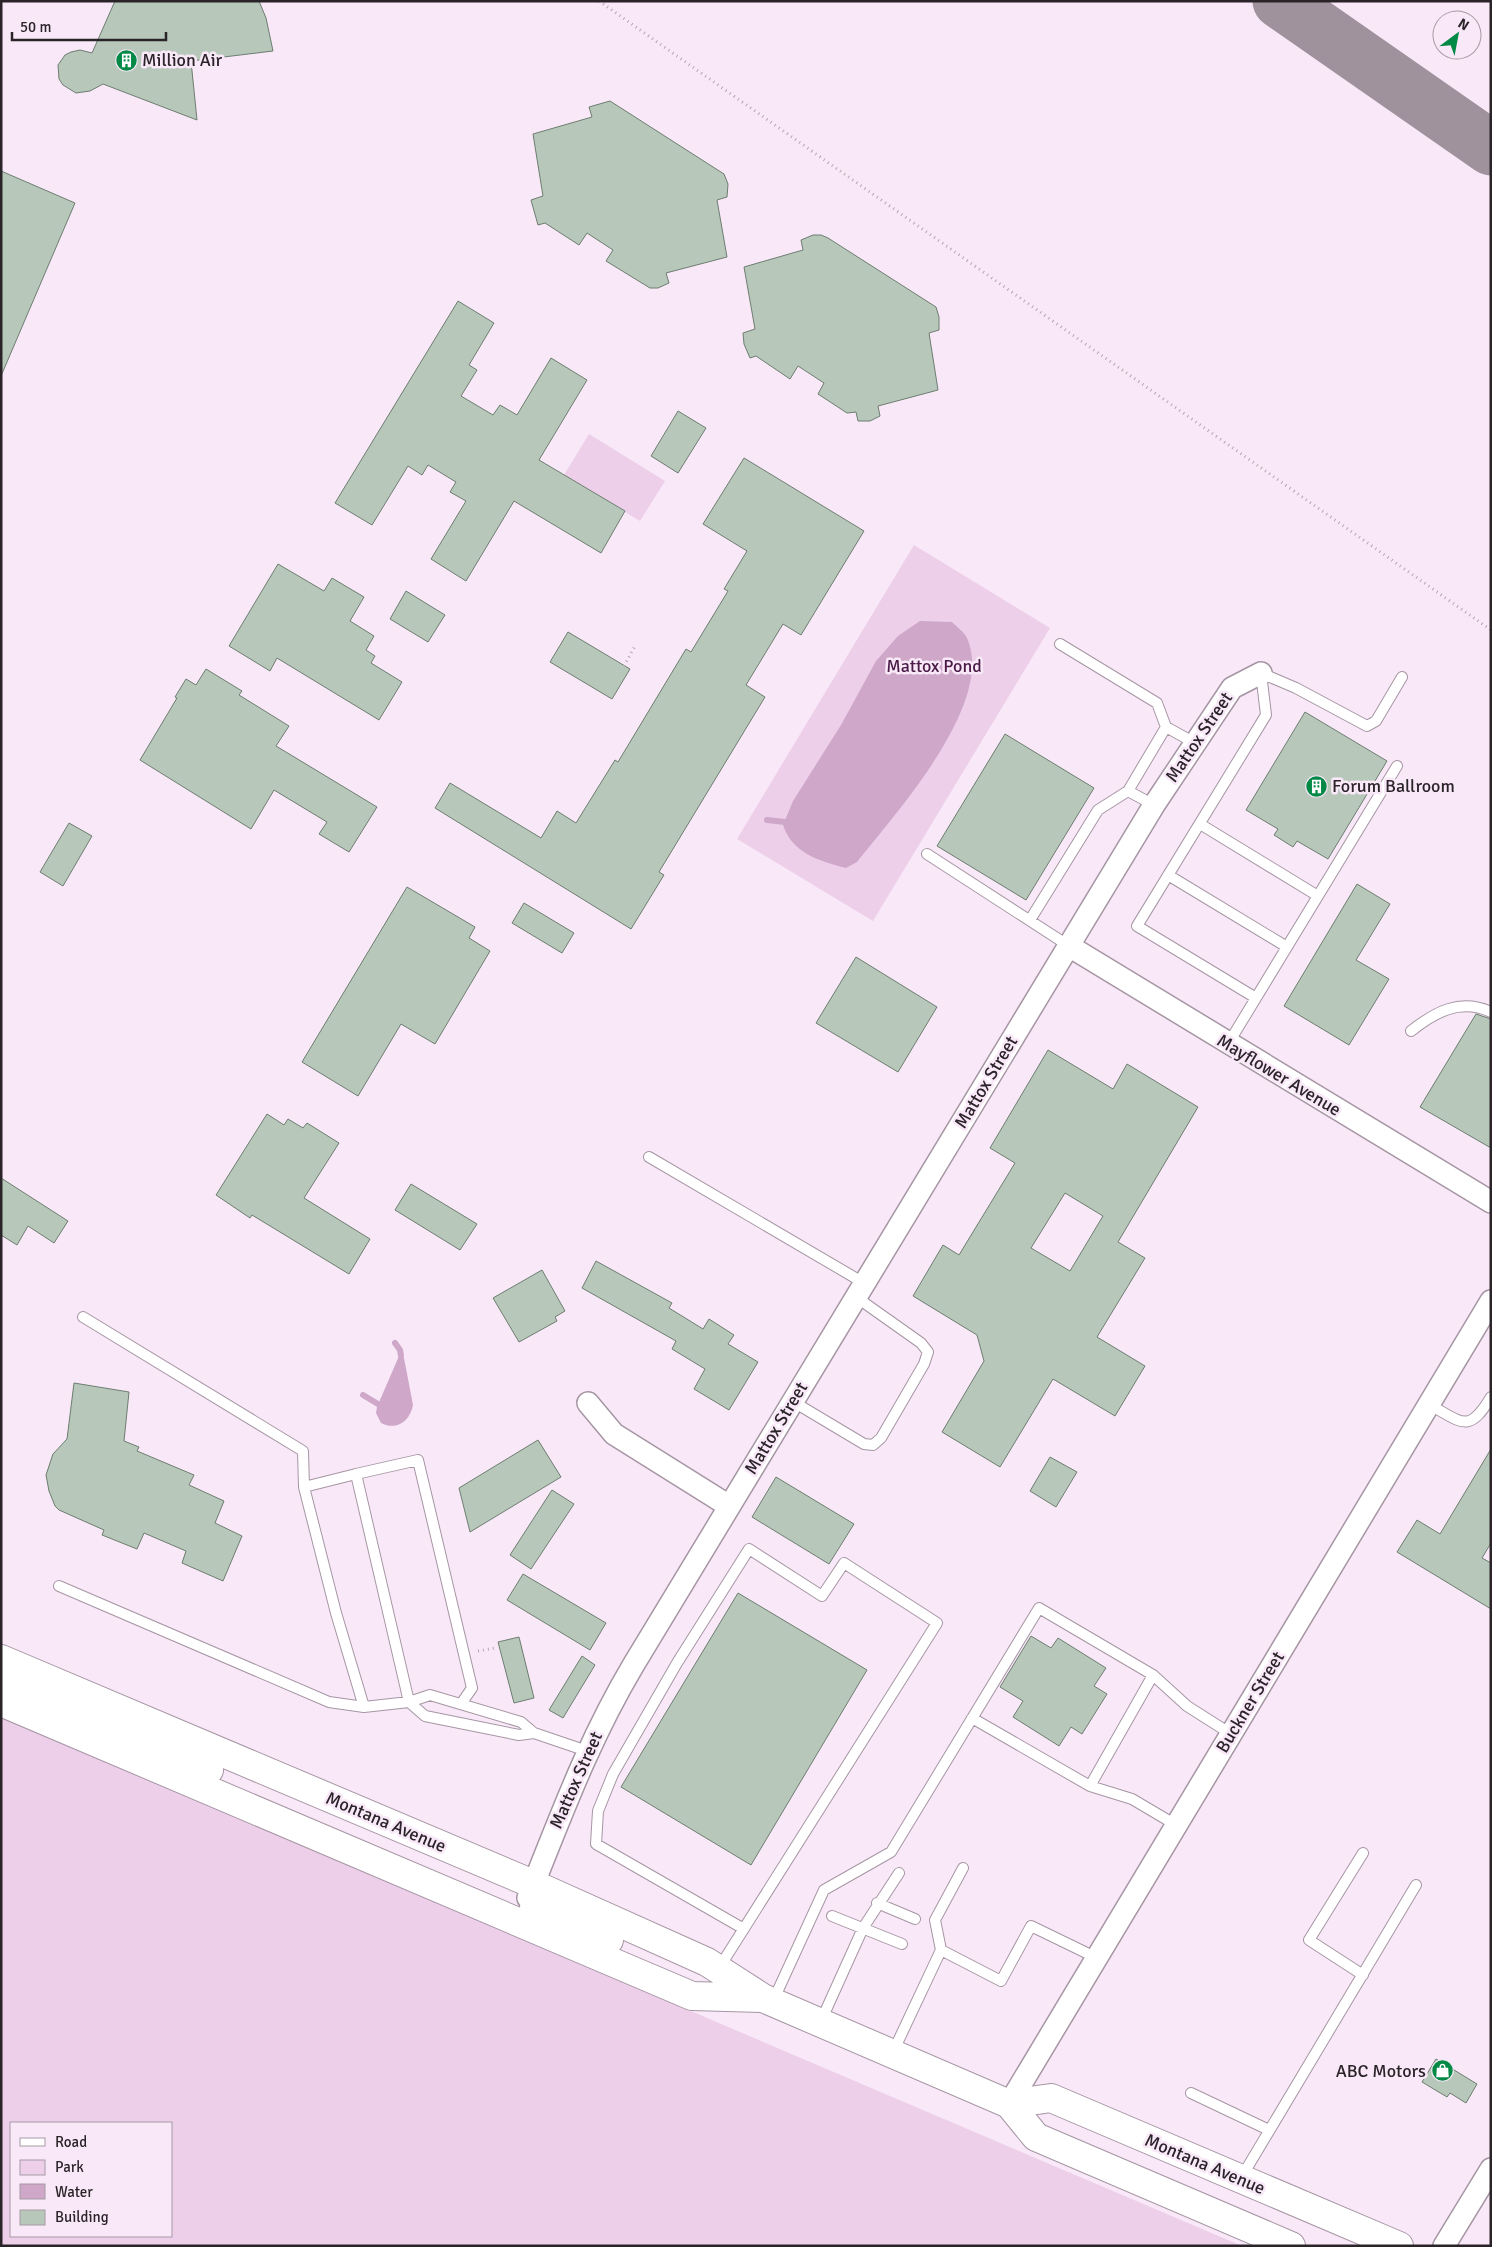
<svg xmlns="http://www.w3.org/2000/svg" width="1492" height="2247" viewBox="0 0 1492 2247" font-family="Signika,sans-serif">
	<rect width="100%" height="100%" fill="#f9e8f7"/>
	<path fill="#edcfea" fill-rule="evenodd" d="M589 434 665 481 640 521 564 475Z
		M914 545 1050 628 873 921 737 839Z
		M1 1717 1242 2246H1ZM11 2123H171V2236H11Z"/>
	<path fill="#cea7c9" d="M920 621 952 622C957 627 964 632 967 638 996 703 895 814 857 862L846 868C819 861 792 853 783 825L793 801 841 725 876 661 898 636Z
		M399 1356 404 1358 413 1405C410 1421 397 1431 381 1423L376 1413 377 1407Z"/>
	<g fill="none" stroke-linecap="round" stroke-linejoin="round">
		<path stroke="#cea7c9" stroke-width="6" d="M767 820 785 822
			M395 1343 400 1350 401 1356
			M363 1395 378 1404"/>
		<path stroke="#9f929d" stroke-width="55" d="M1280 1 1491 148"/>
	</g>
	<path fill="#b7c8bb" stroke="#6d7d70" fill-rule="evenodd" d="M115 1H259L266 18 273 51 191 61 197 120 103 84 90 91 76 93 63 85 59 79 58 65 65 55 71 52 80 50 92 53Z
		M610 101 724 174 728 184 727 197 717 200 727 257 666 273 669 283 658 288H650L606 261 613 250 587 233 579 245 545 223 538 225 531 200 543 196 533 134 592 117 589 107Z
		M1 171 75 203 1 376Z
		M813 235H821L828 238 936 307 939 317V330L929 333 938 390 878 406 880 416 870 421H858L856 412 847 413 818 394 824 383 798 366 790 379 756 356 750 358 744 344 743 333 755 329 744 267 803 250 801 240Z
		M458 301 494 323 469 365 477 370 461 396 493 415 500 405 517 415 551 358 587 380 539 460 625 511 601 553 514 501 466 581 431 559 466 501 450 492 456 482 428 465 422 475 408 466 372 525 335 503Z
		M678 411 706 428 678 473 651 456Z
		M744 458 864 531 801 635 783 624 746 685 765 697 659 872 664 875 631 929 435 808 450 783 541 838 557 811 576 823 615 760 618 762 686 649 691 652 728 591 724 589 747 551 703 524Z
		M278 564 324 591 332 578 364 597 350 621 374 636 366 650 375 656 371 663 402 682 379 720 277 658 270 671 229 646Z
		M406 591 445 615 428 642 390 619Z
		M568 632 630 669 612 699 550 662Z
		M206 669 242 691 239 695 289 726 276 746 377 807 349 852 319 834 327 822 274 790 251 829 140 760 177 698 175 697 186 679 196 685Z
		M1305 712 1387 761 1328 859 1297 841 1293 847 1274 835 1278 829 1246 810Z
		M1005 734 1094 788 1026 900 937 846Z
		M69 823 92 836 63 886 40 872Z
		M1357 884 1390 904 1356 960 1389 979 1349 1045 1284 1006Z
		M407 887 475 927 469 938 490 951 435 1044 401 1024 358 1096 302 1062Z
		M524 903 574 933 562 953 512 923Z
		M856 957 937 1007 898 1072 816 1023Z
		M1476 1014 1491 1019V1148L1420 1107Z
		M1048 1050 1113 1089 1127 1064 1198 1107 1118 1242 1145 1258 1097 1337 1145 1366 1115 1416 1053 1379 1000 1467 942 1432 984 1361 977 1335 913 1296 943 1245 959 1255 1015 1163 990 1148ZM1065 1193 1103 1216 1070 1271 1031 1248Z
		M267 1114 284 1125 288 1119 303 1128 307 1123 339 1143 304 1198 370 1239 349 1274 252 1215 250 1218 216 1195Z
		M1 1178 68 1221 54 1243 28 1226 17 1245 1 1235Z
		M411 1184 477 1224 460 1250 395 1210Z
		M596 1261 672 1303 669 1308 703 1329 709 1319 734 1335 728 1344 758 1362 729 1410 694 1389 705 1369 672 1349 676 1341 582 1288Z
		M542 1270 565 1311 555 1317 557 1321 519 1342 493 1298Z
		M74 1383 129 1392 124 1441 139 1447 137 1451 194 1475 189 1485 224 1501 215 1523 242 1536 223 1581 182 1563 186 1551 144 1533 137 1549 102 1535 104 1530 59 1510 55 1506 49 1491 46 1475 53 1454 67 1439Z
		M538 1440 561 1477 470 1532 459 1488Z
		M1491 1449V1543L1482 1558 1491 1563V1609L1397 1552 1417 1520 1440 1534Z
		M1050 1457 1077 1472 1056 1507 1030 1491Z
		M776 1477 854 1524 829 1564 752 1517Z
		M552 1490 574 1504 531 1569 510 1555Z
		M523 1574 606 1623 590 1650 507 1600Z
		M738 1593 867 1670 751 1865 621 1787Z
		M1031 1636 1051 1648 1058 1638 1106 1668 1094 1686 1107 1694 1082 1734 1071 1727 1059 1746 1013 1717 1023 1701 1000 1687Z
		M519 1637 534 1698 514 1703 498 1642Z
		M582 1656 595 1665 563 1718 549 1710Z
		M1436 2059 1477 2084 1466 2103 1450 2093 1447 2097 1422 2082Z"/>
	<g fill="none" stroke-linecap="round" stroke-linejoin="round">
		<defs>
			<path id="service" d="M1060 644 1157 703 1166 727
				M1128 791 1166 727 1195 743
				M1200 824 1318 896
				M927 854 1069 946
				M1168 875 1287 947
				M1030 920 1098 810 1128 791 1154 805
				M1256 998 1137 926 1266 715 1261 673 1296 688 1367 726 1376 721 1402 677
				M1411 1031C1435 1012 1460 998 1491 1012
				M1228 1044 1397 766
				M649 1157 864 1283
				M83 1317 303 1451 304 1487 356 1474
				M792 1401 864 1444 873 1445 881 1438 924 1364 928 1352 921 1343 856 1297
				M1428 1404C1462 1422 1468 1435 1491 1397
				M304 1487 336 1613 364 1707
				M59 1586 329 1702 364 1707 409 1702 430 1695 521 1722 534 1733 587 1751
				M461 1704 472 1688 418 1460 356 1474 409 1702 425 1716 519 1735 534 1733
				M972 1718 1090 1786 1132 1799 1176 1825
				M1090 1786 1153 1675
				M1363 1853 1309 1940 1363 1975
				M877 1903 915 1919
				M832 1916 902 1944
				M941 1950 935 1920 963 1868
				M719 1968 937 1623 844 1563 822 1596 749 1549 677 1663 613 1774 598 1811 596 1844 744 1929
				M773 2001 824 1890 891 1852 1039 1608 1153 1675 1187 1706 1231 1734
				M821 2021 863 1928 899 1873
				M893 2052 941 1950 1001 1981 1031 1926 1097 1958
				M1191 2093 1269 2130
				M1241 2178 1416 1885"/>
			<path id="minor" d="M1069 946 1491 1202
				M588 1403 614 1434 729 1506
				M528 1898C561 1816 588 1741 634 1664L1154 805 1232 688 1261 673
				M1009 2104 1491 1301
				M1444 2246 1491 2169"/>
			<path id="trunk" d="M1 1659 533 1884 707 1962 763 1998 1009 2104 1036 2137 1291 2246
				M1 1681 209 1770
				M1 1702 692 1996 762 1998
				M534 1908 609 1940
				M1009 2104 1051 2098 1399 2246"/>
		</defs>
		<use href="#service" stroke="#a696a4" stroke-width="12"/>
		<use href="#minor" stroke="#a696a4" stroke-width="24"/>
		<use href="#trunk" stroke="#a696a4" stroke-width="30"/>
		<path stroke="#b4a6b2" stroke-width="3" stroke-dasharray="1 4" stroke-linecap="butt" d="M599 1 1491 630
			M624 666 635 646
			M478 1651 495 1648"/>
		<use href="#service" stroke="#fff" stroke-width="10"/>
		<use href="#minor" stroke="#fff" stroke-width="21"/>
		<use href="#trunk" stroke="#fff" stroke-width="28"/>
	</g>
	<defs>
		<symbol id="building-disc" viewBox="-11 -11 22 22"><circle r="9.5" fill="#028946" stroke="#f9e8f7"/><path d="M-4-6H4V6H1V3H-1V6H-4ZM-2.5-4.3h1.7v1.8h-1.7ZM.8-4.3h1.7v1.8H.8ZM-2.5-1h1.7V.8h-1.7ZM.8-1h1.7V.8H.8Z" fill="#fff"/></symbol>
		<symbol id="shop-disc" viewBox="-11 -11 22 22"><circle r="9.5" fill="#028946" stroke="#f9e8f7"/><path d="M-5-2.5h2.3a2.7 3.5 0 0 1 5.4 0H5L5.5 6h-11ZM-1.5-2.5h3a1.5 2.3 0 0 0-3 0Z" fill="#fff"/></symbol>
	</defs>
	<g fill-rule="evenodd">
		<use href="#building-disc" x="114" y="48" width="25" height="25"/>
		<use href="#building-disc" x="1304" y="774" width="25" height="25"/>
		<use href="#shop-disc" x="1430" y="2058" width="25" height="25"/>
	</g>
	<g text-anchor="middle" stroke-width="5" stroke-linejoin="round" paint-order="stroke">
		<g font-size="18" fill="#2a2429" stroke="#f9e8f7" text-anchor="start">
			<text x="142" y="66">Million Air</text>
			<text x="1332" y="792">Forum Ballroom</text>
			<text x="1426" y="2077" text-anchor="end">ABC Motors</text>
		</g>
		<g font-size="18" fill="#491b46" stroke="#f9e8f7">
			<text x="934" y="672">Mattox Pond</text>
		</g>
		<g font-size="18" fill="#2a2429" stroke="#f9e8f7">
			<text transform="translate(1199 737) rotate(-56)" y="6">Mattox Street</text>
			<text transform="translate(1279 1075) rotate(31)" y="6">Mayflower Avenue</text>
			<text transform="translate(986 1082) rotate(-59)" y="6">Mattox Street</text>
			<text transform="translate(776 1428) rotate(-59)" y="6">Mattox Street</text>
			<text transform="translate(1250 1702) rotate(-59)" y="6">Buckner Street</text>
			<text transform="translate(576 1780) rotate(-66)" y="6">Mattox Street</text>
			<text transform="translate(386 1822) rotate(23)" y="6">Montana Avenue</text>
			<text transform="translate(1205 2164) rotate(23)" y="6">Montana Avenue</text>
		</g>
	</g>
	<rect width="1492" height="2247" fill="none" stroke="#2a2429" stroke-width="5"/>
	<rect x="10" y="2122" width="162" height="115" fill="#f9e8f7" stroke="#a69aa5"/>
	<rect x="20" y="2138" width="25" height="8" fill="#ffffff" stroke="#a69aa5"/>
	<text x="55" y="2147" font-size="15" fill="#2a2429">Road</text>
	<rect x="20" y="2160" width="25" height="15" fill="#edcfea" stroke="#a69aa5"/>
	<text x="55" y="2172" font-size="15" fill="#2a2429">Park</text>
	<rect x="20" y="2184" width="25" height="15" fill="#cea7c9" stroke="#a69aa5"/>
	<text x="55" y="2197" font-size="15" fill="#2a2429">Water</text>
	<rect x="20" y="2210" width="25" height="15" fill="#b7c8bb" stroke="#a69aa5"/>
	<text x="55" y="2222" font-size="15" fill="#2a2429">Building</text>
	<g transform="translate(1457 35) rotate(32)"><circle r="24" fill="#f9e8f7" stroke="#a69aa5"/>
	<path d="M0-4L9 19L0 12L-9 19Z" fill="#028946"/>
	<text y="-8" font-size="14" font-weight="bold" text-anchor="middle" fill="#2a2429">N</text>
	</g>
	<path d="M12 32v8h154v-8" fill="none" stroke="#2a2429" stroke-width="2.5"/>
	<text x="20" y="32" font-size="15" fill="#2a2429" stroke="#f9e8f7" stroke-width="4" paint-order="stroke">50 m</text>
</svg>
